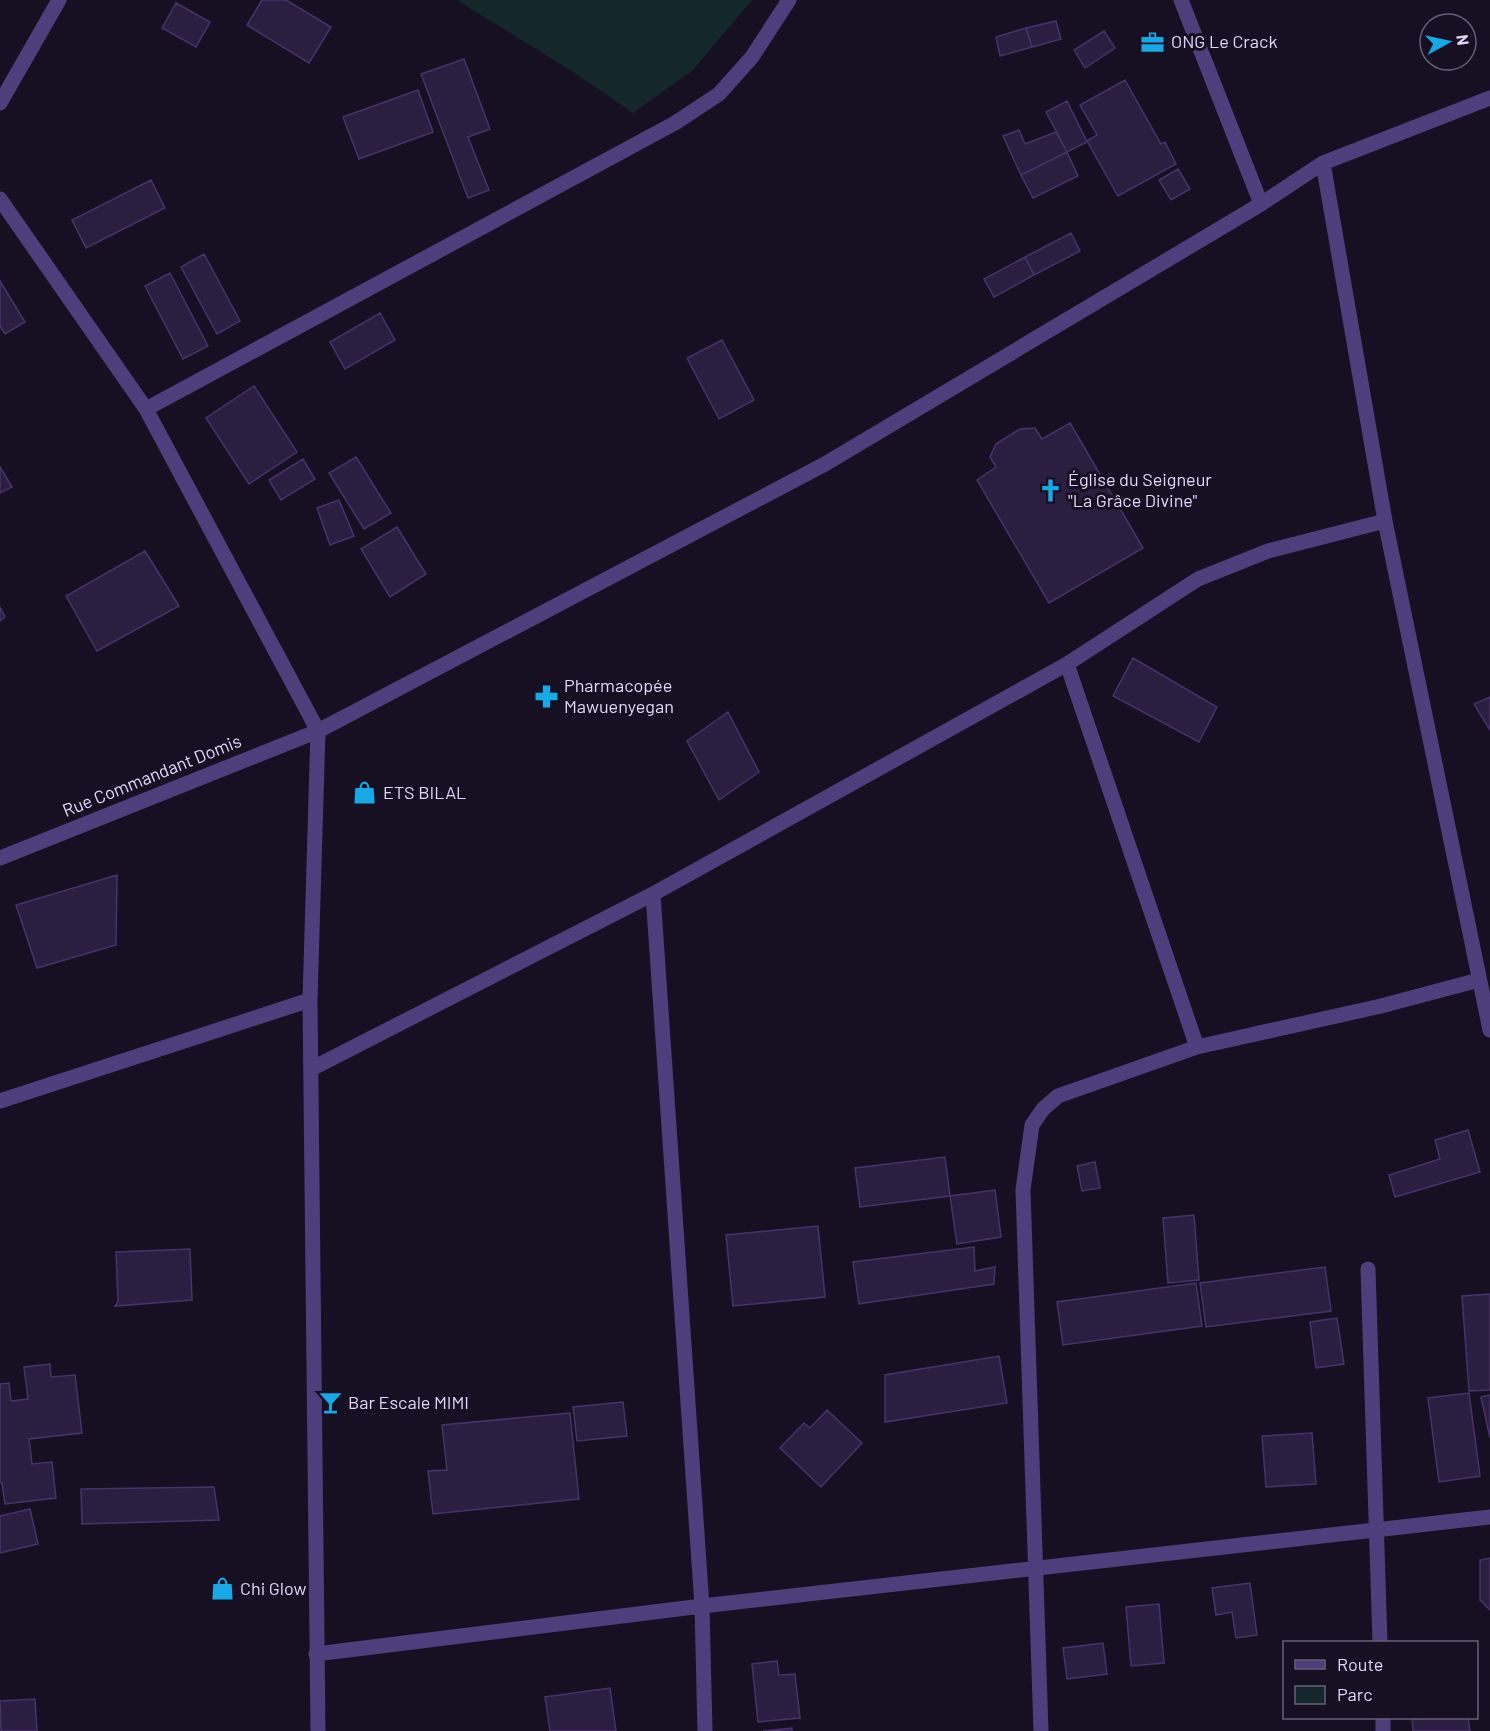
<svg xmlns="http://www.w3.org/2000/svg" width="1490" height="1731" viewBox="0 0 1490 1731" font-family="Barlow,sans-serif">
	<rect width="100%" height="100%" fill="#161022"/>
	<path fill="#14272b" d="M457 0H752L693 70 633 113 573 72Z"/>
	<path fill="#2c1e41" stroke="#48326b" stroke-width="1.5" d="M262 0H286L331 27 309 63 247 25Z
		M176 3 210 22 196 47 162 28Z
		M1056 21 1061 39 1032 47 1026 28Z
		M1026 28 1032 47 1000 56 996 37Z
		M1104 31 1115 48 1085 68 1074 50Z
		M464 59 490 129 468 137 489 190 468 198 421 74Z
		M1125 80 1161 144 1165 142 1176 164 1118 196 1087 141 1097 135 1080 105Z
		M418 90 433 132 359 159 343 117Z
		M1067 101 1087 142 1067 152 1046 112Z
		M1019 130 1025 144 1056 132 1067 152 1021 175 1003 136Z
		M1067 152 1078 176 1033 198 1021 175Z
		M1178 169 1190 189 1171 200 1159 180Z
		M151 180 165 208 86 248 72 220Z
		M1071 233 1080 251 1034 275 1025 257Z
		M204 254 240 321 217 334 181 267Z
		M1025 257 1034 275 994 297 984 279Z
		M170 273 208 346 183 359 145 286Z
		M0 281 25 322 5 334 0 326Z
		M380 313 395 340 345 369 330 342Z
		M722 340 754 400 719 419 687 358Z
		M254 386 297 452 249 484 206 418Z
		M1070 423 1143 548 1049 603 977 480 996 467 990 457 996 444 1020 429 1035 428 1042 439Z
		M356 457 391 513 364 529 329 473Z
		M303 459 315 479 281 500 269 480Z
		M0 467 12 487 0 493Z
		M339 500 354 536 330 545 317 508Z
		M397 527 426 574 390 597 361 549Z
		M145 551 179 606 97 651 66 596Z
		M0 607 5 617 0 621Z
		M1133 658 1217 707 1199 742 1113 696Z
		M1490 697V730L1474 704Z
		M728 712 759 772 719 800 687 741Z
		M117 875 116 945 37 968 16 905Z
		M1468 1130 1480 1172 1395 1197 1389 1175 1440 1159 1435 1140Z
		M945 1157 950 1196 860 1207 855 1168Z
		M1095 1162 1100 1188 1082 1191 1077 1166Z
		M995 1190 1001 1237 957 1244 950 1196Z
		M1194 1215 1199 1280 1168 1283 1163 1218Z
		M818 1226 825 1297 733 1306 726 1235Z
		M974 1247 975 1271 995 1267 994 1284 859 1304 853 1262Z
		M190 1249 192 1300 115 1306 118 1302 116 1252Z
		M1325 1267 1331 1311 1206 1327 1200 1283Z
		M1196 1283 1202 1326 1063 1345 1057 1302Z
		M1490 1294V1390L1469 1391 1462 1296Z
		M1337 1318 1344 1364 1316 1368 1310 1322Z
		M999 1356 1007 1403 885 1422V1375Z
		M50 1364 51 1377 75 1375 82 1433 29 1439 32 1464 52 1462 56 1498 5 1504 2 1483H0V1384L9 1383 11 1401 28 1399 24 1367Z
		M1469 1393 1480 1476 1439 1482 1428 1398Z
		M1490 1395V1438L1481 1397Z
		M623 1402 627 1436 577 1441 573 1407Z
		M827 1410 862 1443 821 1487 780 1448 804 1423 810 1428Z
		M570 1413 579 1499 433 1514 428 1471 447 1470 442 1425Z
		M1312 1433 1316 1484 1266 1487 1262 1436Z
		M214 1487 219 1520 82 1524 81 1489Z
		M30 1509 38 1544 0 1553V1516Z
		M1490 1558V1610L1480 1600V1560Z
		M1250 1583 1257 1635 1236 1638 1232 1612 1216 1615 1212 1588Z
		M1159 1604 1164 1663 1131 1666 1126 1607Z
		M1103 1643 1107 1674 1067 1679 1063 1648Z
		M777 1661 779 1675 795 1674 800 1718 758 1722 752 1664Z
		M610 1688 616 1731H550L545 1697Z
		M35 1699 37 1731H1L0 1701Z
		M1429 1718H1468L1470 1731H1413L1412 1719Z
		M792 1728V1731H763Z"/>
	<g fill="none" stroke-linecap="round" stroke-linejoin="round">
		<path stroke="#4e3f7c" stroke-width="15" d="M1181 0 1261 204
			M0 103 59 0
			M1323 163 1385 521 1490 1030
			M0 199 146 409 318 731 310 1000 318 1731
			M146 409 675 123 719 94 752 57 789 0
			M1067 664 1197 1047
			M0 858 318 731 825 464 1261 204 1323 163 1490 98
			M653 894 702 1606 705 1731
			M311 1069 653 894 1067 664 1198 579 1268 551 1385 521
			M0 1101 310 1000
			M1368 1269 1380 1642
			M316 1654 702 1606 1490 1517
			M1383 1718V1731
			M1041 1731 1023 1190 1032 1125 1043 1109 1058 1096 1197 1047 1381 1006 1479 980"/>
	</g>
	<defs>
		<symbol id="office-bare" viewBox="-9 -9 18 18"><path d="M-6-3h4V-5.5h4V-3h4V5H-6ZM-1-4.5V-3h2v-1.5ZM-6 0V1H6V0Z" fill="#16a9e6" stroke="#161022" stroke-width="2.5" paint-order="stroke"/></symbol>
		<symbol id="church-bare" viewBox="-9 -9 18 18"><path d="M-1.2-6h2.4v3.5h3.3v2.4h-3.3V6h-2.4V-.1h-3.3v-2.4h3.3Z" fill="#16a9e6" stroke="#161022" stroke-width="2.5" paint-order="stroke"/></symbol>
		<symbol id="pharmacy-bare" viewBox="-9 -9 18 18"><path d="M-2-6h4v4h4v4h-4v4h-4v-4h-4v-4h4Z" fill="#16a9e6" stroke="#161022" stroke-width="2.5" paint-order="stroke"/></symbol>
		<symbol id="shop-bare" viewBox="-9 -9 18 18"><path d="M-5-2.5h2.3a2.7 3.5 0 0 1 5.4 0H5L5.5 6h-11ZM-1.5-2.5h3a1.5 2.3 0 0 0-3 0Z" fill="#16a9e6" stroke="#161022" stroke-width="2.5" paint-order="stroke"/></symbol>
		<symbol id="bar-bare" viewBox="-9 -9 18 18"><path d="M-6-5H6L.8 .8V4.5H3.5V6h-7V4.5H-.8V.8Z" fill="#16a9e6" stroke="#161022" stroke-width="2.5" paint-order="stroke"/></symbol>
	</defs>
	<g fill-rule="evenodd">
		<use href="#office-bare" x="1136" y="26" width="33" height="33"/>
		<use href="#church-bare" x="1034" y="474" width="33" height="33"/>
		<use href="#pharmacy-bare" x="530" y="680" width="33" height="33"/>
		<use href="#shop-bare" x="348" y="776" width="33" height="33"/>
		<use href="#bar-bare" x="314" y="1386" width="33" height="33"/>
		<use href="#shop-bare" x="206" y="1572" width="33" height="33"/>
	</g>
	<g text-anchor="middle" stroke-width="6" stroke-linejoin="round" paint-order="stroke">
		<g font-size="18" fill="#e1d5fb" stroke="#161022" text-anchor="start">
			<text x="1171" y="48">ONG Le Crack</text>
			<text x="1068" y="486">Église du Seigneur<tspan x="1068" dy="21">"La Grâce Divine"</tspan></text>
			<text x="564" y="692">Pharmacopée<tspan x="564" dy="21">Mawuenyegan</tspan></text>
			<text x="383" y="799">ETS BILAL</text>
			<text x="348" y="1409">Bar Escale MIMI</text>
			<text x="240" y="1595">Chi Glow</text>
		</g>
		<g font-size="18" fill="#e1d5fb" stroke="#161022">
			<text transform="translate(152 776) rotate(-22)" y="6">Rue Commandant Domis</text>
		</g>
	</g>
	<rect x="1283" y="1641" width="195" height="78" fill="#161022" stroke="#675f79" stroke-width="1.5"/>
	<rect x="1295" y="1660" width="30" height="9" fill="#4e3f7c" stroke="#675f79" stroke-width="1.5"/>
	<text x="1337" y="1671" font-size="18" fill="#e1d5fb">Route</text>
	<rect x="1295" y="1686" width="30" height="18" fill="#14272b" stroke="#675f79" stroke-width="1.5"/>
	<text x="1337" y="1701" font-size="18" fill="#e1d5fb">Parc</text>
	<g transform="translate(1448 42) rotate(82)"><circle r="28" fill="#161022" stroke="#675f79" stroke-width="1.5"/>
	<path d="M0-4.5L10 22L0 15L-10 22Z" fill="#16a9e6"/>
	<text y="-9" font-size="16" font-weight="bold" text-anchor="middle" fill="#e1d5fb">N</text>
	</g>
</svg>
